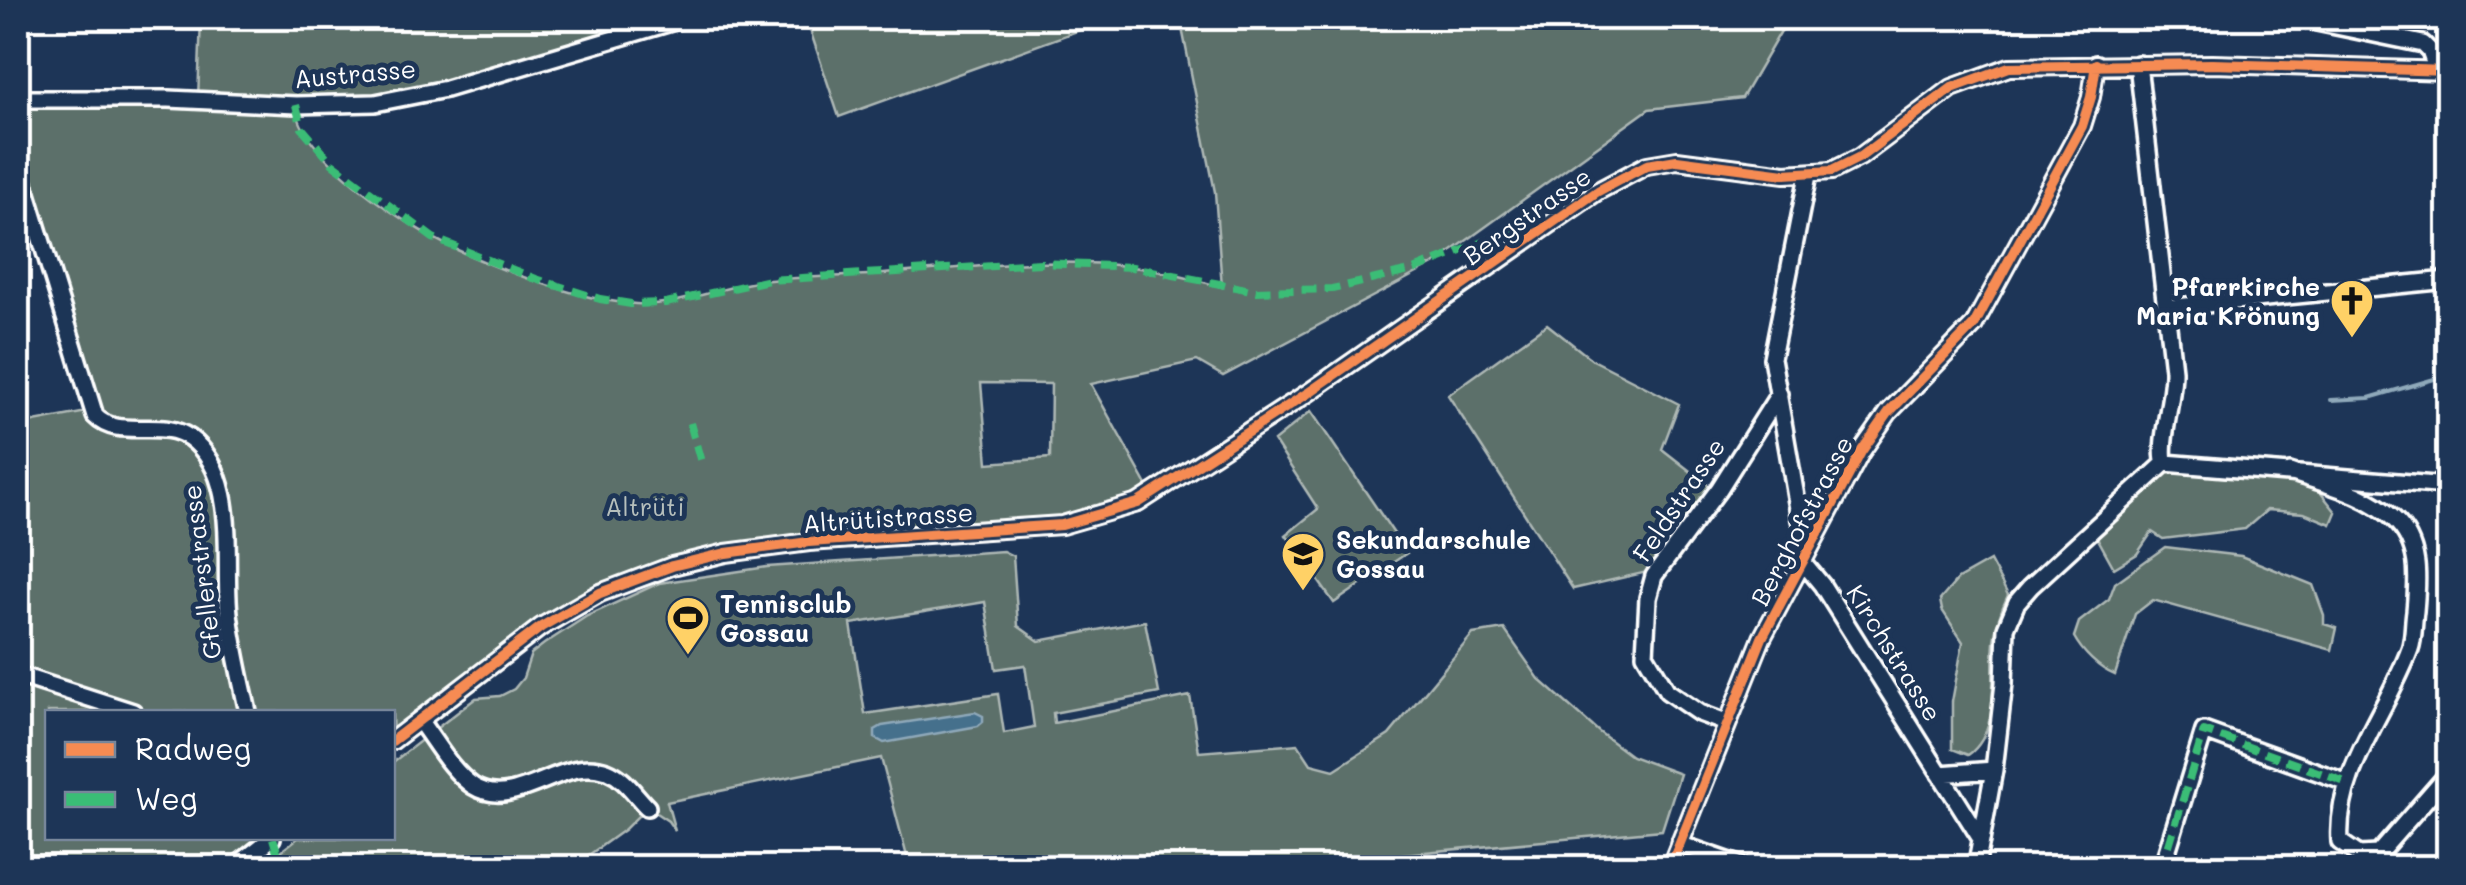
<svg xmlns="http://www.w3.org/2000/svg" width="2466" height="885" viewBox="0 0 2466 885" font-family="Mali,sans-serif">
	<rect width="100%" height="100%" fill="#1d3557"/>
	<filter id="ink" filterUnits="userSpaceOnUse"><feTurbulence type="fractalNoise" baseFrequency=".01" numOctaves="2"/><feDisplacementMap in="SourceGraphic" scale="20" xChannelSelector="R" yChannelSelector="G"/><feConvolveMatrix kernelMatrix="1 2 1 2 8 2 1 2 1" color-interpolation-filters="sRGB"/></filter>
	<g filter="url(#ink)">
		<path fill="#5c706b" stroke="#aeb8b5" stroke-width="2.5" fill-rule="evenodd" d="M201 18H685L426 94 296 106C300 157 411 229 455 249 506 272 580 301 636 304 682 307 725 284 770 280 808 276 846 277 884 274 966 268 1050 256 1133 267 1163 271 1193 279 1222 287L1215 192 1180 18H1804L1781 31 1742 98 1649 109 1434 264 1223 376 1197 361 1091 384 1153 496 1114 512 726 553 600 593 393 741 392 712H48V838H272L234 868 18 867V425L92 411 18 164V99L198 100ZM981 383 1051 384 1050 458 988 463Z
			M806 18H1113L839 117Z
			M1547 324 1591 359 1679 404 1662 449 1712 488 1652 571 1573 589 1448 395Z
			M1311 411 1407 553 1334 603 1286 535 1318 509 1274 441Z
			M2165 463 2290 472 2316 487 2336 512 2331 524 2304 513 2267 510 2245 529 2163 539 2152 532 2137 554 2114 568 2093 530Z
			M2165 547 2241 556 2313 585 2324 615V624L2337 628 2332 650 2153 600 2135 614 2115 675C2099 669 2082 652 2074 637L2079 622 2109 599 2115 583Z
			M1003 551 1013 556 1018 626 1039 641 1145 621 1159 693 1053 713 1054 723 1190 696 1199 752 1298 744 1311 764 1334 770 1389 735 1473 634 1504 629 1539 679 1599 732 1631 756 1680 774 1662 830 1264 867 910 868 881 758 667 802 675 831 668 821 647 807 625 829 572 867 259 868 298 838H392L393 762 476 698 500 696 514 689 523 678 531 654 544 644 587 616 659 583 767 567ZM985 602 996 669 1025 665 1034 727 1004 733 998 694 865 714 851 624Z
			M1990 561 2008 595C2001 610 1996 624 1994 641 1991 676 2001 732 1968 755L1952 749V702L1963 642 1942 610 1940 600 1958 579Z"/>
		<path fill="#456f8c" stroke="#8fa9ba" stroke-width="2.5" d="M975 712 983 716V722L978 726 884 743 875 738V730L882 726Z"/>
		<g fill="none" stroke-linecap="round" stroke-linejoin="round">
			<path stroke="#8fa9ba" stroke-width="4" d="M2331 400 2369 398 2448 375"/>
			<defs>
				<path id="minor" d="M2297 18 2423 44 2430 51 2437 71
					M2138 64 2173 370C2174 396 2158 446 2165 463
					M18 99H169L296 105 375 103 446 89 685 18
					M18 164 95 416C119 441 161 417 190 438 240 475 223 559 229 613 233 647 241 680 248 712
					M1808 175 1772 358 1800 520 1814 539
					M2166 308 2448 280
					M2165 463 2448 486
					M2290 472C2324 484 2367 493 2394 519 2421 544 2418 578 2415 611 2413 624 2414 638 2410 649 2387 712 2335 772 2340 842L2359 855 2378 854 2448 774
					M1802 561 1822 585 1981 839
					M18 675 133 712
					M419 720C435 741 451 771 473 786 516 813 562 754 607 771 625 778 634 794 647 807
					M1726 723 1699 713 1667 691 1645 654 1648 598 1654 576 1719 489 1779 394
					M392 741 541 627 600 593 672 566 726 553 809 542 1062 525 1138 503 1308 393 1598 191 1647 165 1677 160 1785 174 1832 171 1860 157 1952 88 2009 67 2212 64 2448 71
					M1940 774 1994 770
					M1679 844 1748 868
					M234 868 272 838
					M1670 868 1762 638 1861 452 1889 412 1974 325 2082 126 2091 97 2096 64
					M1976 868 1994 770 2004 683 2006 628 2017 602 2030 587 2165 463
					M2162 868 2204 731 2348 783"/>
			</defs>
			<use href="#minor" stroke="#fff" stroke-width="22"/>
			<use href="#minor" stroke="#1d3557" stroke-width="15"/>
			<path stroke="#3abd76" stroke-width="8" stroke-dasharray="15 8" stroke-linecap="butt" d="M296 105 302 128 332 163 433 238 536 279 600 299 631 304 666 303 769 280 1041 263 1132 267 1256 291 1332 289 1414 270 1504 234 1538 227
				M690 423 701 462
				M273 838 282 868
				M2162 868 2204 731 2348 783"/>
			<defs>
				<path id="cycleway" d="M392 741 541 627 600 593 672 566 726 553 809 542 1062 525 1138 503 1308 393 1598 191 1647 165 1677 160 1785 174 1832 171 1860 157 1952 88 2009 67 2212 64 2448 71
					M1670 868 1762 638 1861 452 1889 412 1974 325 2082 126 2091 97 2096 64"/>
			</defs>
			<use href="#cycleway" stroke="#1d3557" stroke-width="16"/>
			<use href="#cycleway" stroke="#f68b52" stroke-width="10"/>
		</g>
	</g>
	<defs>
		<symbol id="church-pin" viewBox="-11 -11 22 30"><path d="M0 17L-7.5 6A9.5 9.5 0 1 1 7.5 6Z" fill="#ffd166" stroke="#1d3557"/><path d="M-1.2-6h2.4v3.5h3.3v2.4h-3.3V6h-2.4V-.1h-3.3v-2.4h3.3Z" fill="#111"/></symbol>
		<symbol id="school-pin" viewBox="-11 -11 22 30"><path d="M0 17L-7.5 6A9.5 9.5 0 1 1 7.5 6Z" fill="#ffd166" stroke="#1d3557"/><path d="M0-5L7-2L0 1L-7-2ZM-4 1L0 2.5L4 1V4Q0 6-4 4Z" fill="#111"/></symbol>
		<symbol id="stadium-pin" viewBox="-11 -11 22 30"><path d="M0 17L-7.5 6A9.5 9.5 0 1 1 7.5 6Z" fill="#ffd166" stroke="#1d3557"/><path d="M0-5a6.5 5 0 1 0 0 10a6.5 5 0 1 0 0-10ZM-3.5-1.8h7v3.6h-7Z" fill="#111"/></symbol>
	</defs>
	<g fill-rule="evenodd">
		<use href="#church-pin" x="2327" y="276" width="50" height="68"/>
		<use href="#school-pin" x="1278" y="529" width="50" height="68"/>
		<use href="#stadium-pin" x="663" y="593" width="50" height="68"/>
	</g>
	<g text-anchor="middle" stroke-width="10" stroke-linejoin="round" paint-order="stroke">
		<g font-size="25" fill="#fff" stroke="#1d3557">
			<text transform="translate(355 74) rotate(-5)" y="9">Austrasse</text>
			<text transform="translate(1527 216) rotate(-35)" y="9">Bergstrasse</text>
			<text transform="translate(1679 500) rotate(-56)" y="9">Feldstrasse</text>
			<text transform="translate(888 518) rotate(-4)" y="9">Altrütistrasse</text>
			<text transform="translate(1802 521) rotate(-62)" y="9">Berghofstrasse</text>
			<text transform="translate(202 572) rotate(-97)" y="9">Gfellerstrasse</text>
			<text transform="translate(1894 653) rotate(58)" y="9">Kirchstrasse</text>
		</g>
		<g font-size="25" font-weight="bold" fill="#fff" stroke="#1d3557" text-anchor="start">
			<text x="2320" y="296" text-anchor="end">Pfarrkirche<tspan x="2320" dy="29">Maria Krönung</tspan></text>
			<text x="1336" y="549">Sekundarschule<tspan x="1336" dy="29">Gossau</tspan></text>
			<text x="720" y="613">Tennisclub<tspan x="720" dy="29">Gossau</tspan></text>
		</g>
		<g font-size="25" fill="#b6bfbc" stroke="#1d3557">
			<text x="645" y="516">Altrüti</text>
		</g>
	</g>
	<rect width="2466" height="885" fill="none" stroke="#1d3557" stroke-width="60"/>
	<rect x="30" y="30" width="2406" height="825" fill="none" stroke="#fff" stroke-width="4" filter="url(#ink)"/>
	<rect x="45" y="710" width="350" height="130" fill="#1d3557" stroke="#77869a" stroke-width="2.5"/>
	<rect x="65" y="742" width="50" height="15" fill="#f68b52" stroke="#77869a" stroke-width="2.5"/>
	<text x="135" y="760" font-size="30" fill="#ffffff">Radweg</text>
	<rect x="65" y="792" width="50" height="15" fill="#3abd76" stroke="#77869a" stroke-width="2.5"/>
	<text x="135" y="810" font-size="30" fill="#ffffff">Weg</text>
</svg>
